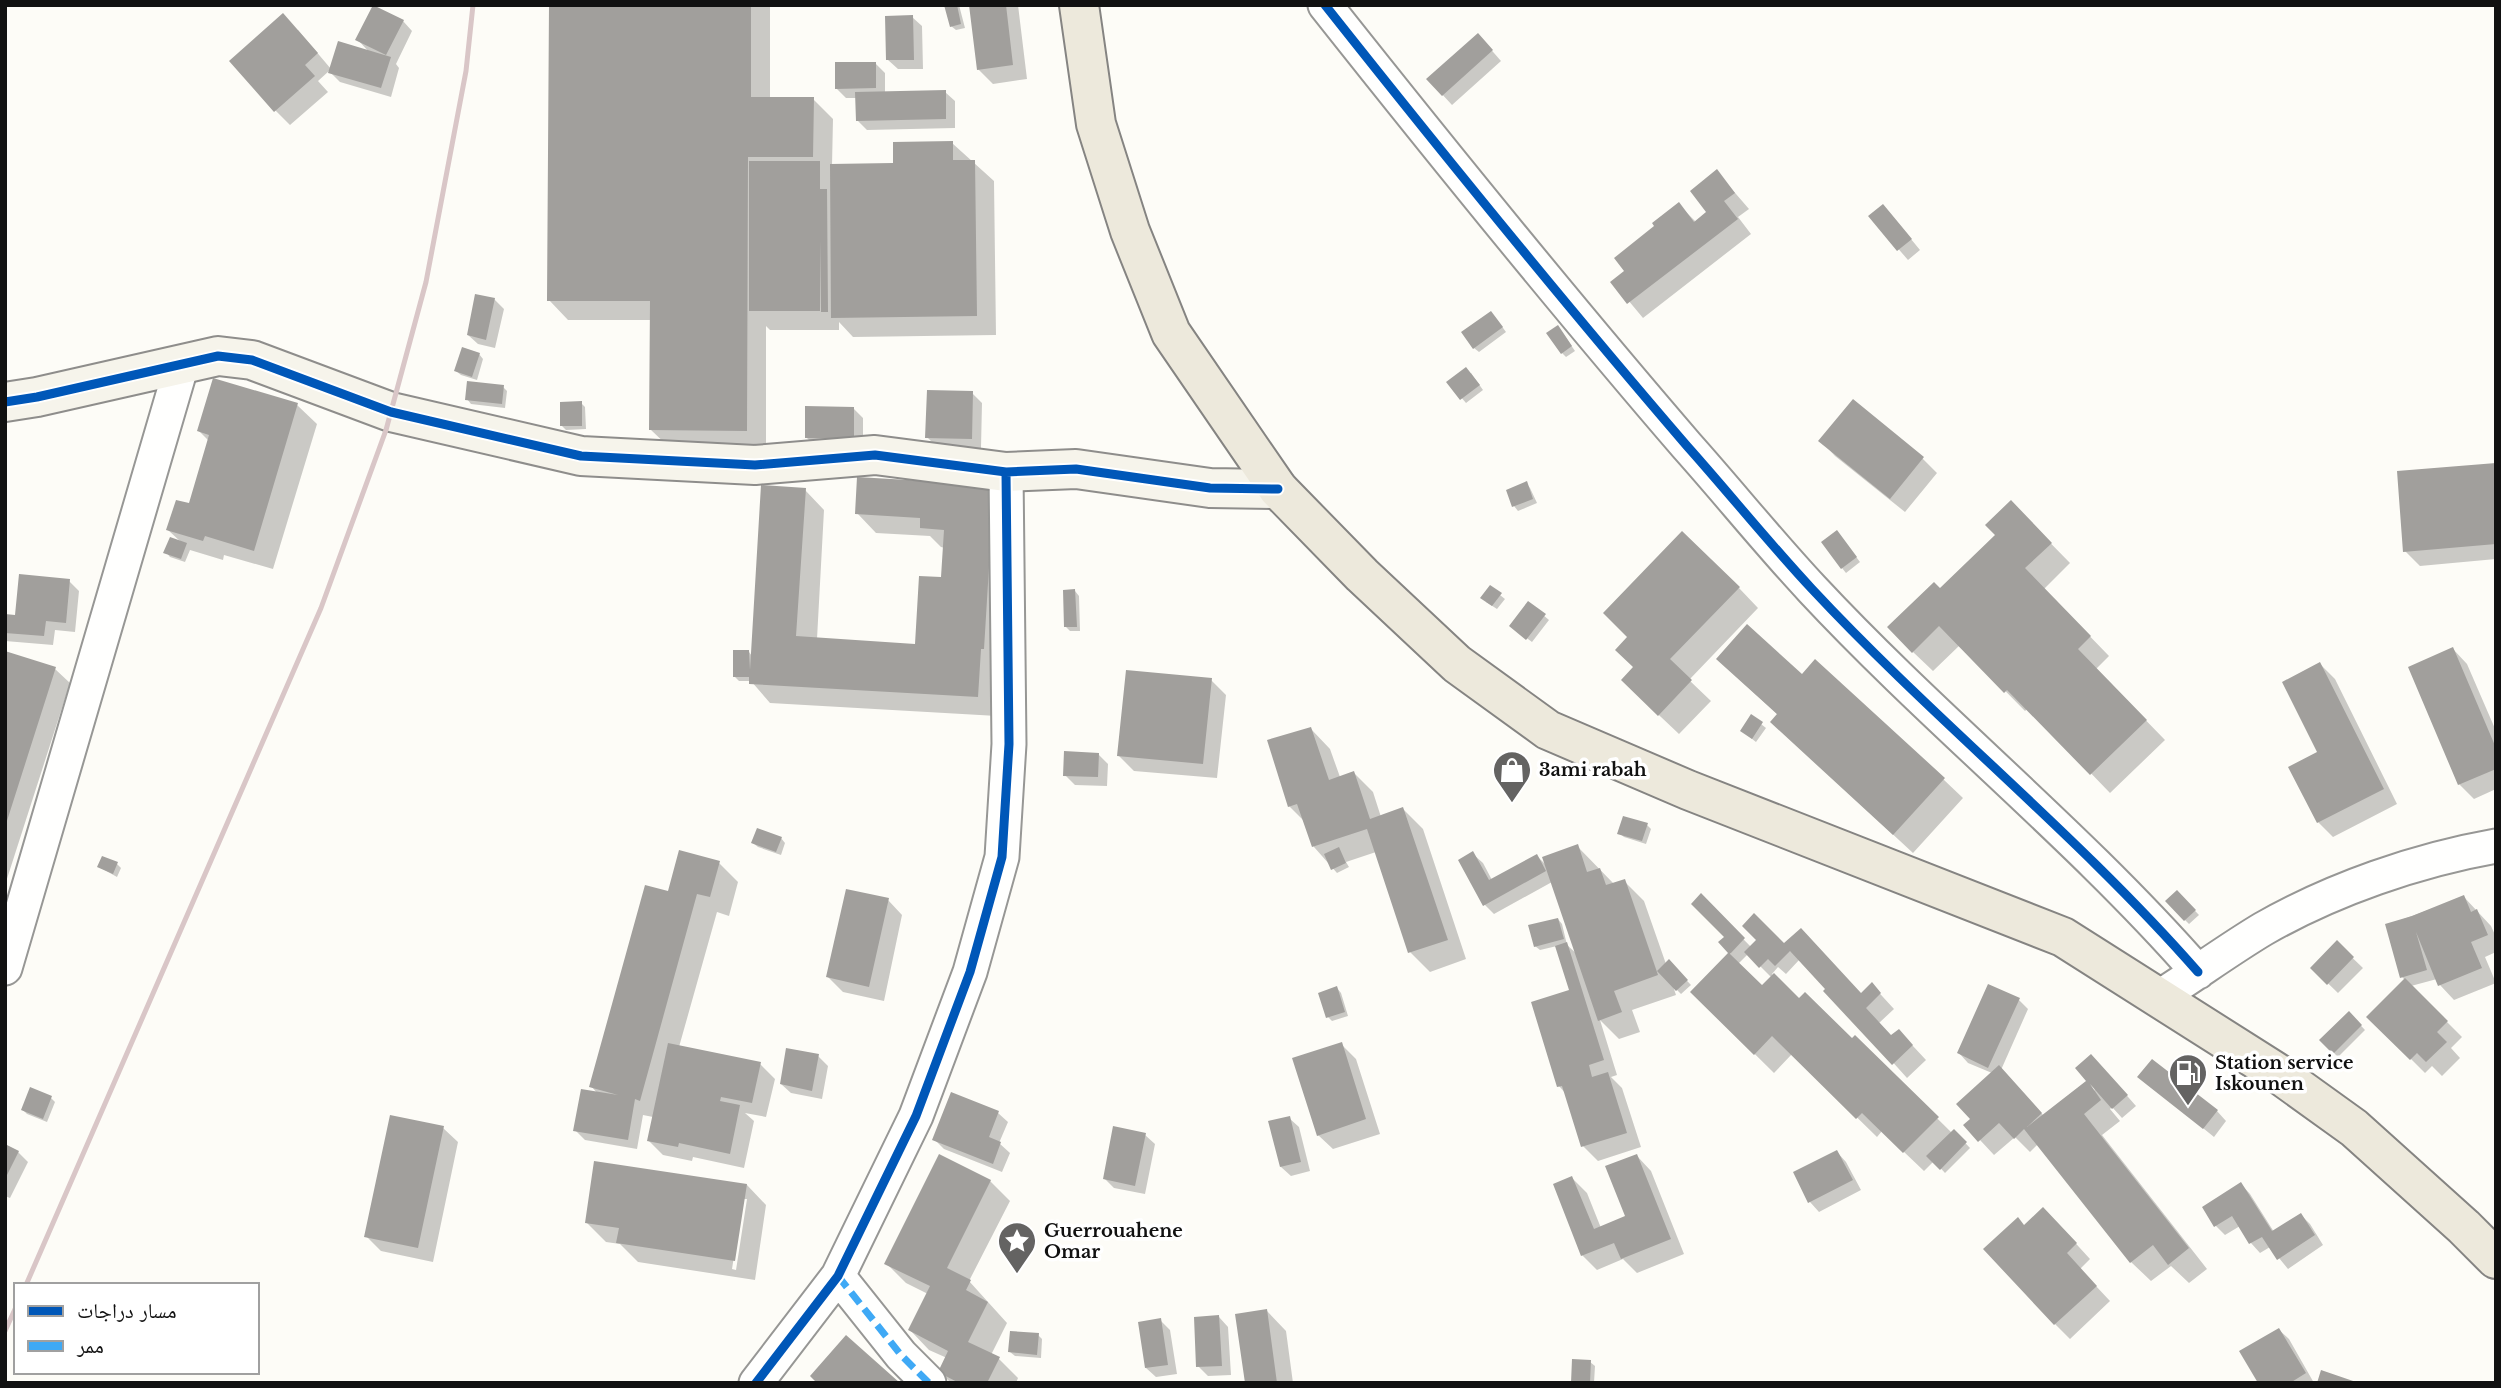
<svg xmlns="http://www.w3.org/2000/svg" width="2501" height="1388" viewBox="0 0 2501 1388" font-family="'Libre Baskerville','Noto Naskh Arabic',serif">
	<rect width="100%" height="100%" fill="#fdfcf7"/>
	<path fill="#0003" fill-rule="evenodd" d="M550 5H770V99H813L833 119 832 166 895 165 952 143 994 181 996 335 853 337 839 322V330H770L766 326V449H671L651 430 652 320H568L549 300Z
		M946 5H959L965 28 956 30 951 26Z
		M971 5H1018L1027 79 993 84 978 69Z
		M912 17 922 26 923 69H898L888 60Z
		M403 21 412 31 396 64 399 68 391 97 340 82 329 71 318 81 328 92 290 125 275 110 298 30 331 69 369 52 358 40Z
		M1487 45 1501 61 1452 105 1428 79Z
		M875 63 885 73V93L945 92 955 101V128L867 130 858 121 857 98H846L836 88Z
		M1717 172 1749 209 1738 217 1751 234 1643 318 1613 282 1626 271 1657 227 1679 205 1696 222 1709 212Z
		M1870 216H1892L1920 250 1908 260Z
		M494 299 504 309 495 348 478 344 468 335Z
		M1495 317 1506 332 1479 352 1474 348Z
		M1562 332 1575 351 1566 357 1562 353Z
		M479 354 483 359 477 380 461 375 456 371Z
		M1471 373 1483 390 1466 403 1448 382Z
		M503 387 507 391 505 408 471 404 467 399Z
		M972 393 982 403 981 448 937 447 927 437Z
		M581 403 585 407 586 429 566 430 562 426Z
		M297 405 317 424 273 569 224 555 223 560 190 550 185 562 170 557 166 552 182 543 168 530 190 505 209 441 199 431Z
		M854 409 863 418V448L816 447 807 438Z
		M1821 441 1922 458 1937 473 1905 512 1835 456Z
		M2496 464V559L2420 566 2405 551Z
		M1526 483 1530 488 1537 503 1518 511 1514 506 1508 491Z
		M993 487 997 716 770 703 751 681H739L735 677 749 652 752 656 805 490 824 510 817 639 917 645 943 578 945 548 941 547 930 536 876 533 857 513Z
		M2011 503 2070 563 2044 589 2109 656 2096 669 2165 740 2110 793 2028 708 2025 711 1960 645 1933 671 1913 652 1940 591 1997 535Z
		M1841 537 1860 562 1846 573 1842 568Z
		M69 581 79 591 75 632 55 630 53 645 5 641V616L17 617Z
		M1490 587 1505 599 1497 609 1486 602Z
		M1739 588 1758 608 1689 680 1711 701 1679 734 1643 700 1630 637Z
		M1075 591 1079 596 1080 631H1070L1066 627Z
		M1529 603 1549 620 1532 642 1516 630Z
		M2453 649 2467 664 2496 731V789L2474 799 2459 784Z
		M5 653 55 669 70 683 5 885V710L8 701 5 698Z
		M2320 664 2335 679 2397 804 2333 837 2318 822Z
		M1802 677 1943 779 1963 798 1913 853 1792 741 1778 715 1738 678Z
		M1211 680 1226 695 1217 778 1134 771 1119 756Z
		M1761 724 1766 728 1756 742 1747 735Z
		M1311 729 1330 749 1340 777 1354 773 1373 792 1381 817 1403 809 1423 829 1466 959 1430 972 1410 952 1376 852 1346 862 1349 867 1337 873 1314 847 1305 822 1289 806Z
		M1098 754 1108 764 1107 786 1075 785 1065 775Z
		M1647 825 1651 829 1646 844 1624 837 1619 833Z
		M781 838 785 843 781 855 758 847 753 843Z
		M1577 846 1614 884 1624 881 1644 901 1666 964 1669 962 1691 985 1681 994 1673 986 1676 995 1632 1010 1640 1032 1619 1039 1600 1020 1617 1075 1611 1077 1622 1088 1641 1147 1598 1161 1583 1146 1566 1094 1559 1086 1571 991 1557 946 1540 950 1535 946 1558 919 1562 924 1567 945 1578 955 1552 882 1494 914 1485 905 1473 854 1483 863 1492 880 1537 856 1547 866Z
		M719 863 738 882 729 916 717 912 679 1047 760 1064 775 1079 766 1117 745 1113 754 1121 744 1168 693 1157 692 1161 663 1155 648 1140 653 1117 643 1115 637 1149 585 1140 575 1130 598 1094 591 1086 669 893Z
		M117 864 121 868 117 877 99 867Z
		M2177 892 2199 915 2189 924 2167 902Z
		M1701 896 1751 947 1784 946 1861 995 1872 985 1894 1009 1879 1023 1892 1037 1899 1031 1926 1060 1907 1078 1800 959 1786 974 1778 967 1772 974 1799 1001 1852 1040 1855 1037 1952 1133 1954 1131 1970 1148 1945 1173 1934 1161 1924 1171 1882 1131 1877 1137 1792 1054 1774 1073 1692 992 1731 953 1726 937ZM1748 954 1771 977 1762 987 1738 964Z
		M2464 897 2491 926 2496 937V952L2485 957 2496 983 2454 1000 2440 985 2437 979 2411 986 2462 1037 2451 1048 2460 1058 2442 1076 2432 1066 2425 1073 2369 1017 2405 980 2402 977 2387 925Z
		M888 900 902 915 884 1001 843 992 828 977Z
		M2337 943 2363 968 2338 993 2312 968Z
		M1337 988 1341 993 1348 1016 1332 1021 1328 1017Z
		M2019 1000 2028 1009 2001 1070 2044 1116 2094 1092 2100 1065 2136 1106 2122 1118 2112 1107 2110 1109 2120 1121 2102 1135 2207 1269 2189 1283 2171 1266 2151 1281 2131 1262 2038 1144 2030 1152 2015 1137 1994 1155 1966 1125 1972 1119 1992 1073 1968 1063 1959 1053Z
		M2349 1013 2365 1030 2338 1057 2321 1040Z
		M1341 1044 1356 1059 1380 1134 1333 1149 1318 1135Z
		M818 1056 828 1066 822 1099 791 1093 781 1084Z
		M2140 1077 2217 1111 2226 1121 2214 1137Z
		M51 1098 55 1102 47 1122 27 1114 23 1110Z
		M998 1113 1008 1122 999 1143 1010 1153 1002 1172 944 1149 934 1139Z
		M1289 1118 1299 1127 1310 1171 1291 1176 1281 1167Z
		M443 1128 458 1142 433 1262 381 1251 366 1236Z
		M1145 1135 1155 1144 1145 1194 1114 1188 1105 1179Z
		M5 1146 18 1152 28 1162 10 1198 5 1196Z
		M1837 1152 1846 1162 1861 1190 1819 1212 1810 1202 1795 1173Z
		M1637 1156 1651 1171 1684 1254 1637 1273 1623 1259 1597 1270 1582 1255 1572 1178 1587 1193 1601 1228 1627 1217Z
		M990 1181 1010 1201 969 1281 1007 1323 991 1355 999 1359 1018 1378 1016 1383H951L940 1372 947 1358 929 1350 910 1330 928 1294 906 1283 886 1263Z
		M2241 1184 2250 1194 2274 1232 2301 1215 2310 1224 2323 1245 2288 1269 2270 1247 2260 1253 2251 1243 2240 1226 2225 1235 2216 1226 2204 1207Z
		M747 1185 766 1205 755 1280 638 1262 620 1244 606 1242 586 1222ZM743 1199H747L736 1270 732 1269Z
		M2058 1224 2090 1259 2080 1269 2110 1301 2070 1339 2055 1324Z
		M1267 1311 1286 1331 1293 1383H1246Z
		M1219 1317 1228 1327 1231 1375 1208 1376 1198 1366Z
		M1160 1320 1170 1330 1177 1374 1156 1377 1146 1368Z
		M2279 1330 2289 1339 2314 1383H2260Z
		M1038 1335 1042 1339 1041 1358 1015 1356 1010 1352Z
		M1590 1362 1595 1366 1594 1383H1572Z"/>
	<path fill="#a19f9c" d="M373 5 404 20 386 55 355 40Z
		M549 5H751V97H814L813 157H748L747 431 649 430 650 301H547Z
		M944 5H957L961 24 950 27Z
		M969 5H1006L1013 65 977 70Z
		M283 13 318 53 305 65 315 76 274 112 229 61Z
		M913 15 914 60H886L885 16Z
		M1478 33 1493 50 1442 96 1426 79Z
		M338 41 391 57 381 88 328 73Z
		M835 62H876V88L835 89Z
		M946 90V119L856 121 855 92Z
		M953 141V160H975L977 316 831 318 830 164 893 163V142Z
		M749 161H820V189H827L828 312H821V240L820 311H749Z
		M1717 169 1735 193 1724 201 1738 219 1627 304 1610 282 1624 271 1614 258 1654 226 1652 223 1679 202 1694 222 1706 212 1690 191Z
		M1883 204 1912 239 1897 251 1868 216Z
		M475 294 495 298 486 340 467 335Z
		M1491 311 1503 327 1473 349 1461 332Z
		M1558 325 1572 346 1561 354 1546 333Z
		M462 347 480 353 472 377 454 371Z
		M1466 367 1480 385 1460 400 1446 382Z
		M213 378 298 403 254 551 205 536 203 541 166 530 176 500 189 503 209 435 197 431Z
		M467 381 504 385 502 404 465 400Z
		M927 390 973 391 972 439 925 438Z
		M1853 399 1924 457 1890 499 1818 441Z
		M582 401V426H560V402Z
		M805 406 854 407V439L805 438Z
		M2496 463V544L2403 552 2397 471Z
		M857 477 994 485 984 649H981L978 697 749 684V677H733V650H749L750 670 761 485 806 488 796 636 915 644 919 576 941 577 944 530 920 528V518L855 514Z
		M1527 481 1533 499 1512 507 1506 490Z
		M2011 500 2052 543 2025 568 2091 636 2078 649 2147 720 2090 775 2007 690 2004 693 1939 626 1912 653 1887 627 1934 582 1940 588 1995 535 1985 525Z
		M1837 530 1857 557 1841 569 1821 542Z
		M1682 531 1740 587 1670 659 1692 680 1658 716 1621 680 1633 667 1615 650 1627 637 1603 613Z
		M170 537 187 543 181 559 163 553Z
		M19 574 70 579 66 623 46 621 44 636 5 633V614L15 615Z
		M1490 585 1502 593 1492 606 1480 598Z
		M1075 589 1077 627H1064L1063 590Z
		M1528 601 1546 614 1526 640 1509 626Z
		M1747 624 1802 674 1815 659 1945 778 1893 835 1770 722 1777 714 1716 659Z
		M2453 647 2496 748V769L2458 785 2408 667Z
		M5 651 56 667 6 824V701Z
		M2320 662 2384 789 2317 823 2288 767 2317 752 2282 682Z
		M1126 670 1212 678 1203 764 1117 756Z
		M1751 714 1763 722 1752 739 1740 731Z
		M1311 727 1329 780 1354 771 1370 819 1403 807 1448 940 1408 953 1367 829 1312 847 1297 804 1288 807 1267 740Z
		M1064 751 1099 753 1098 777 1063 776Z
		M1623 816 1648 823 1642 841 1617 834Z
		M757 828 782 837 776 852 751 843Z
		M1578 844 1587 872 1600 868 1606 885 1625 879 1658 975 1614 991 1622 1012 1598 1021 1542 857Z
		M1339 847 1346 863 1331 870 1324 854Z
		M679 850 720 861 710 897 697 894 640 1101 635 1099 628 1140 573 1131 581 1089 618 1095 589 1087 645 885 668 891Z
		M1473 851 1489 880 1537 854 1546 871 1483 906 1458 860Z
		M102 856 118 862 113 874 97 867Z
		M846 889 889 898 869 987 826 977Z
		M2177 890 2196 910 2184 921 2165 901Z
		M1701 893 1745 938 1730 954 1762 985 1774 973 1799 998 1805 992 1852 1038 1855 1035 1939 1117 1903 1153 1862 1113 1856 1119 1772 1036 1754 1055 1690 992 1728 953 1718 942 1724 937 1691 904Z
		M2464 895 2471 912 2477 909 2488 935 2471 942 2482 968 2438 986 2416 932 2427 970 2400 978 2385 924 2412 916Z
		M1754 913 1784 943 1801 928 1861 993 1872 982 1881 993 1866 1008 1891 1035 1899 1029 1913 1045 1892 1065 1823 991 1825 989 1790 951 1775 966 1768 959 1759 968 1744 952 1756 940 1742 926Z
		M1558 918 1564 939 1534 947 1528 925Z
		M2337 940 2354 957 2327 985 2310 968Z
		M1567 942 1604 1060 1589 1065 1592 1077 1608 1072 1627 1133 1581 1147 1562 1086 1557 1087 1531 1002 1569 990 1555 946Z
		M1669 959 1688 980 1676 991 1657 971Z
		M2405 978 2448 1021 2437 1032 2447 1042 2426 1062 2417 1053 2410 1060 2366 1017Z
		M1988 984 2020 998 1988 1068 1957 1053Z
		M1337 986 1345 1012 1326 1018 1318 993Z
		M2349 1011 2362 1025 2333 1054 2319 1040Z
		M1342 1042 1366 1119 1317 1136 1292 1058Z
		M668 1043 761 1062 752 1103 721 1097 720 1101 740 1105 730 1154 679 1143 678 1147 647 1141Z
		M786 1048 819 1054 812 1091 780 1084Z
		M2091 1054 2128 1095 2112 1109 2090 1084 2101 1100 2084 1114 2189 1248 2168 1265 2153 1245 2130 1263 2024 1129 2014 1139 1999 1123 1978 1142 1963 1125 1970 1119 1956 1104 1999 1065 2042 1113 2027 1127 2086 1081 2075 1068Z
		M2152 1059 2218 1110 2203 1129 2137 1077Z
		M30 1087 52 1096 43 1119 21 1110Z
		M951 1092 999 1111 989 1137 1001 1142 993 1164 932 1140Z
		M390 1115 444 1126 418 1248 364 1237Z
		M1290 1116 1301 1162 1280 1167 1268 1121Z
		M1113 1126 1146 1133 1135 1186 1103 1179Z
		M1954 1129 1967 1142 1940 1170 1926 1156Z
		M5 1144 19 1151 5 1179Z
		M1837 1150 1853 1180 1808 1203 1793 1172Z
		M939 1154 991 1180 947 1268 971 1280 966 1290 988 1302 968 1342 1000 1357 987 1383H959L938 1372 948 1351 908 1330 930 1286 884 1264Z
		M1637 1154 1671 1239 1621 1259 1614 1243 1581 1256 1553 1184 1572 1176 1594 1229 1625 1216 1605 1166Z
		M594 1161 747 1184 735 1261 616 1243 619 1228 585 1223Z
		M2241 1182 2272 1231 2301 1213 2315 1235 2277 1260 2262 1237 2249 1244 2232 1216 2214 1227 2202 1207Z
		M2043 1207 2077 1243 2067 1253 2097 1286 2054 1325 1983 1249 2018 1217 2024 1225Z
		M1267 1309 1277 1383H1245L1235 1314Z
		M1219 1315 1222 1366 1196 1367 1194 1317Z
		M1161 1318 1168 1365 1145 1368 1138 1322Z
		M2279 1328 2306 1373 2290 1383H2258L2239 1351Z
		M1010 1331 1039 1333 1037 1355 1008 1352Z
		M846 1335 900 1383H817L810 1376Z
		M1572 1359 1591 1360 1590 1383H1571Z
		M2321 1370 2356 1382 2355 1383H2317Z"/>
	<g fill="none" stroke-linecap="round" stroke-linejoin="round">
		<defs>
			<path id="street" d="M1325 5C1443 154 1563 302 1687 446 1729 493 1769 543 1812 589 1936 722 2079 836 2198 972
				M5 968 182 364
				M2159 997C2194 975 2228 950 2263 929 2333 889 2417 860 2496 846
				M838 1276 901 1355 929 1383
				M756 1383 838 1276 916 1116 970 972 1002 857 1009 744 1006 472"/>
			<path id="secondary" d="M5 402 37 397 218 356 252 360 391 412 581 456 755 465 875 455 1006 472 1076 469 1210 488 1278 489"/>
			<path id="primary" d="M1079 5 1096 124 1130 231 1171 333 1278 489 1362 575 1457 664 1548 730 1688 790 2063 937 2279 1074 2354 1128 2464 1227 2496 1259"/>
		</defs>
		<use href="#street" stroke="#979795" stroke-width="37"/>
		<use href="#secondary" stroke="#8e8d8b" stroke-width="42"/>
		<use href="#primary" stroke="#858482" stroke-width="42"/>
		<use href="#street" stroke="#fffffe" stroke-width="33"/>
		<use href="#secondary" stroke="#f6f4eb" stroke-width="38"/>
		<use href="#primary" stroke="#ede9dc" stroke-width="38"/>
		<path stroke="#d9c6c7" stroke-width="5" d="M26 1285 321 608 386 430 426 282 466 71 473 5
			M5 1331 16 1307"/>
		<path stroke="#3fa9f5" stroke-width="7" stroke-dasharray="14 7" stroke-linecap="butt" d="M838 1276 901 1355 929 1383"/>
		<defs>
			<path id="cycleway" d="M1325 5C1443 154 1563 302 1687 446 1729 493 1769 543 1812 589 1936 722 2079 836 2198 972
				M5 402 37 397 218 356 252 360 391 412 581 456 755 465 875 455 1006 472 1076 469 1210 488 1278 489
				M756 1383 838 1276 916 1116 970 972 1002 857 1009 744 1006 472"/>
		</defs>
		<use href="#cycleway" stroke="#fff" stroke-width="13"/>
		<use href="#cycleway" stroke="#0057b8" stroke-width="9"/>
	</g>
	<defs>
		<symbol id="shop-pin" viewBox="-11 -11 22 30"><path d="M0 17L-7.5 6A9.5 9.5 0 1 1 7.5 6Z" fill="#646362" stroke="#fff"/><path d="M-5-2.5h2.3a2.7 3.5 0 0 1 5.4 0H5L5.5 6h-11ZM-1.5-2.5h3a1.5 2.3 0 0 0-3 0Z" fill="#fff"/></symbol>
		<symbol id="fuel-pin" viewBox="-11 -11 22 30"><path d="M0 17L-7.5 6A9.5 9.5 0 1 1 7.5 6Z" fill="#646362" stroke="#fff"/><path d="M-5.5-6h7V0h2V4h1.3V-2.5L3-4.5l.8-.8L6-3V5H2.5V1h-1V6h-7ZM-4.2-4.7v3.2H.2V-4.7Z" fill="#fff"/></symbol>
		<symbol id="sight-pin" viewBox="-11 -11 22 30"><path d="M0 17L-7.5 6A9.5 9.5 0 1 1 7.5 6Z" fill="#646362" stroke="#fff"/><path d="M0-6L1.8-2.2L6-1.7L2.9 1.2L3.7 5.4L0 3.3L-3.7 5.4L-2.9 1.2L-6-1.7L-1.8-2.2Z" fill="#fff"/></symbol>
	</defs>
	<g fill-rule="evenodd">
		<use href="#shop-pin" x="1490" y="748" width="44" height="60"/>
		<use href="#fuel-pin" x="2166" y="1051" width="44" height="60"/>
		<use href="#sight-pin" x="995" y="1219" width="44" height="60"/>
	</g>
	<g text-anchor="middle" stroke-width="7" stroke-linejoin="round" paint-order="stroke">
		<g font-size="18" font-weight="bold" fill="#111" stroke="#fff" text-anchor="start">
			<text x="1539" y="776">3ami rabah</text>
			<text x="2215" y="1069">Station service<tspan x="2215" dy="21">Iskounen</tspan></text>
			<text x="1044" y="1237">Guerrouahene<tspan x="1044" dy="21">Omar</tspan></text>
		</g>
	</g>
	<rect width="2501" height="1388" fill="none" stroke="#111111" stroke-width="14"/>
	<rect x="14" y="1283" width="245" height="91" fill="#ffffff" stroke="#a0a0a0" stroke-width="2"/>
	<rect x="28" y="1306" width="35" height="10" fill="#0057b8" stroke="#a0a0a0" stroke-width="2"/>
	<text x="77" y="1318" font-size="21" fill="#111111">مسار دراجات</text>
	<rect x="28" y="1341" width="35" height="10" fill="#3fa9f5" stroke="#a0a0a0" stroke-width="2"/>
	<text x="77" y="1353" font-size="21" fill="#111111">ممر</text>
</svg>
